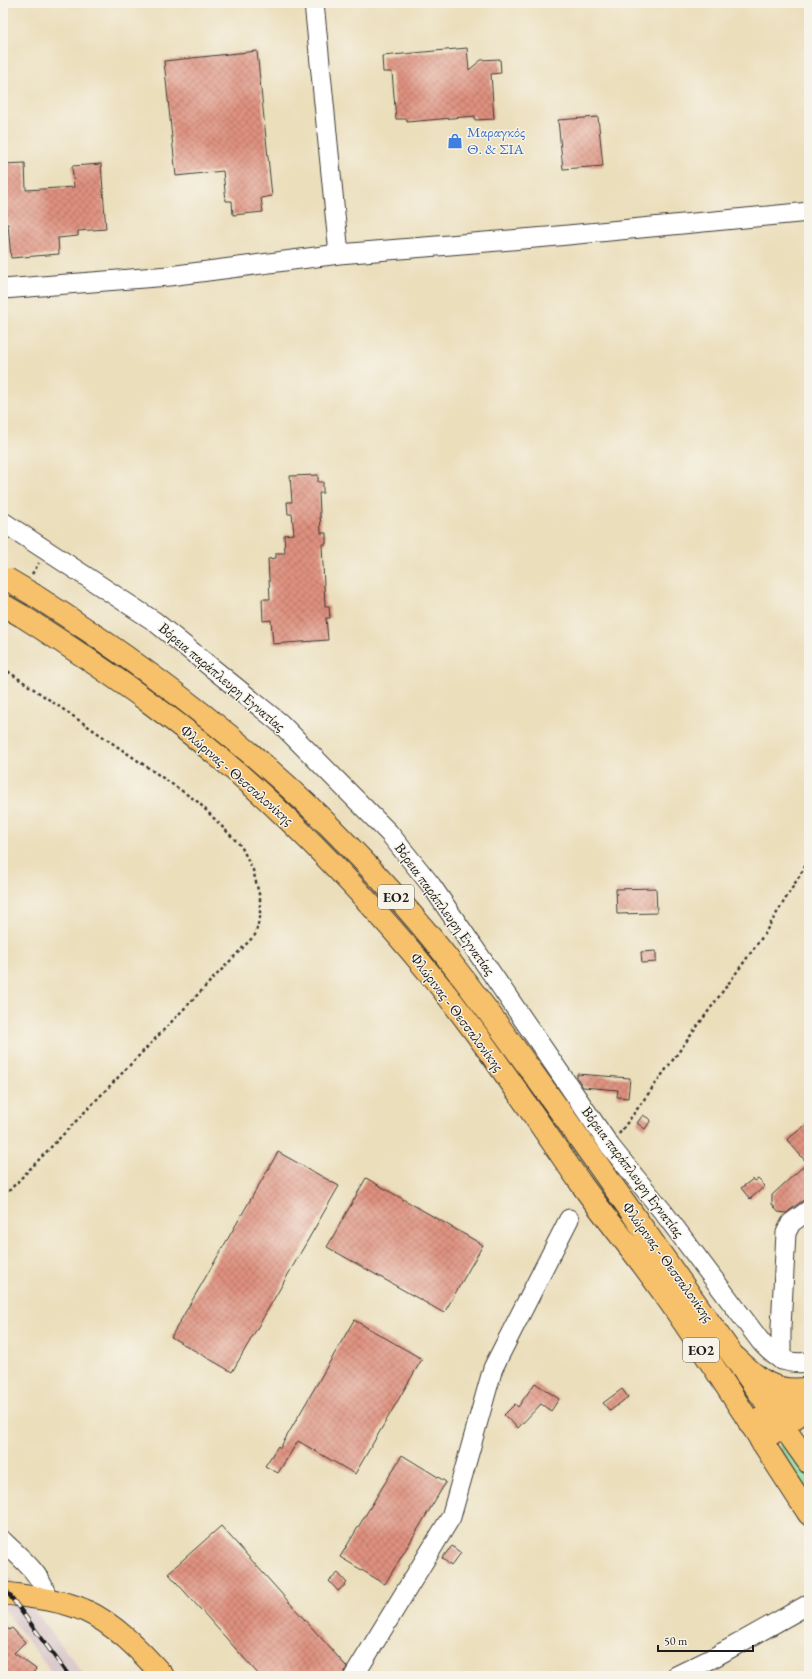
<svg xmlns="http://www.w3.org/2000/svg" width="812" height="1679" viewBox="0 0 812 1679" font-family="'EB Garamond',serif">
	<defs>
		<pattern id="grass-tufts" width="24" height="20" patternUnits="userSpaceOnUse"><rect width="24" height="20" fill="#87da9c"/><path d="M3 7l-1-3M5 7V3M7 7l1-3M15 17l-1-3M17 17v-4M19 17l1-3" fill="none" stroke="#74ba86"/></pattern>
		<pattern id="building-cross-hatch" width="8" height="8" patternUnits="userSpaceOnUse"><rect width="8" height="8" fill="#df917f"/><path d="M0 0l8 8M0 8l8-8" fill="none" stroke="#b47667"/></pattern>
	</defs>
	<rect width="100%" height="100%" fill="#f7f3e8"/>
	<filter id="ink" filterUnits="userSpaceOnUse"><feTurbulence type="fractalNoise" baseFrequency=".025" numOctaves="2"/><feDisplacementMap in="SourceGraphic" scale="8" xChannelSelector="R" yChannelSelector="G"/><feConvolveMatrix kernelMatrix="1 2 1 2 8 2 1 2 1" color-interpolation-filters="sRGB"/></filter>
	<filter id="wash" filterUnits="userSpaceOnUse"><feTurbulence type="fractalNoise" baseFrequency=".012" numOctaves="4" result="noise"/><feDisplacementMap in="SourceGraphic" scale="16" xChannelSelector="R" yChannelSelector="G"/><feGaussianBlur stdDeviation="0.9" result="paint"/><feColorMatrix in="noise" values="0 0 0 0 0 0 0 0 0 0 0 0 0 0 0 0 0 1.4 0 .05"/><feComposite in="paint" operator="in"/></filter>
	<g filter="url(#wash)">
		<rect width="100%" height="100%" fill="#ebdebb"/>
		<path fill="#d2bdc5" d="M3 1568 38 1615 85 1676H54L3 1608Z"/>
		<path fill="url(#grass-tufts)" stroke="#527b5c" d="M785 1442 809 1478V1496L783 1455 780 1446Z"/>
		<g id="blocks">
			<path fill="url(#building-cross-hatch)" d="M467 48 469 70 481 60 500 59 501 73 491 74 494 119 475 120V116L407 122V119H396L392 72H383L382 56Z
				M257 51 272 196 261 198 263 212 233 215 232 201H226L223 171 176 176 164 61Z
				M598 117 603 166 563 169 558 120Z
				M25 163 26 190 74 187 72 166 101 164 106 229 78 231V236L58 238 59 254 11 258 8 224H5L3 164Z
				M318 475V482H323V493H319L321 533H326V544H322L325 606H329L330 618H326L328 640 273 644 271 620 263 621 262 599H270L268 559 276 558V553H285L284 535 294 534 292 514H288L287 502H292L290 476Z
				M656 888 657 913 617 914 616 889Z
				M656 951V962L642 963 641 952Z
				M577 1074 630 1078 628 1098 617 1097 618 1090 583 1087 577 1078Z
				M643 1115 651 1120 645 1129 637 1123Z
				M809 1122V1199L802 1201 786 1213 778 1212 772 1204V1195L807 1163 787 1140Z
				M278 1152 339 1186 232 1372 171 1337Z
				M366 1178 483 1245 444 1313 327 1247Z
				M753 1179 755 1181 758 1179 765 1186 750 1199 741 1188Z
				M354 1320 422 1359 355 1474 298 1441 278 1473 265 1466 278 1446 280 1448Z
				M535 1383 559 1399 551 1411 541 1404 518 1428 504 1415 515 1404 518 1407Z
				M622 1389 628 1397 610 1411 603 1403Z
				M402 1455 446 1482 385 1584 340 1557Z
				M221 1526 347 1667 343 1676H260L168 1573Z
				M452 1546 461 1553 451 1566 442 1558Z
				M338 1573 347 1583 338 1591 329 1581Z
				M3 1624 9 1630 12 1628 25 1642 14 1653 36 1669 31 1676H3Z"/>
		</g>
	</g>
	<g filter="url(#ink)">
		<use href="#blocks" fill-opacity="0" stroke="#3b3934" stroke-width="1"/>
		<g fill="none" stroke-linecap="round" stroke-linejoin="round">
			<defs>
				<path id="minor" d="M314 3 339 254
					M3 289 169 276 339 254 547 237 809 212
					M3 522 154 621 280 723 389 833 431 885 610 1146 664 1213 761 1342C776 1359 786 1365 809 1362
					M781 1360V1327L786 1233 791 1223 809 1210
					M3 1541C20 1558 44 1575 47 1600
					M354 1676 451 1517 493 1368 569 1219
					M676 1676 711 1659 809 1604"/>
				<path id="major" d="M34 595C147 667 254 747 347 844 384 882 420 922 452 964 498 1023 541 1084 584 1145 660 1251 735 1357 809 1463
					M22 616C110 672 197 733 273 805 329 858 381 914 430 974 485 1041 532 1114 582 1185 608 1221 637 1255 662 1291 714 1364 760 1440 809 1514
					M3 1593C30 1597 58 1599 84 1610 115 1624 141 1651 163 1676"/>
				<path id="highway" d="M736 1358C758 1379 776 1395 809 1388
					M750 1424 809 1390
					M761 1441 809 1408"/>
			</defs>
			<use href="#minor" stroke="#3b3934" stroke-width="21"/>
			<use href="#major" stroke="#3b3934" stroke-width="24"/>
			<use href="#highway" stroke="#3b3934" stroke-width="24"/>
			<path stroke="#3b3934" stroke-width="2.5" stroke-dasharray="3 3" stroke-linecap="butt" d="M32 574 39 563
				M3 668 198 802 241 846 253 870 260 898V917L255 935 3 1197
				M619 1134 763 936 809 860"/>
			<use href="#minor" stroke="#fff" stroke-width="19"/>
			<use href="#major" stroke="#f6c16b" stroke-width="22"/>
			<use href="#highway" stroke="#f6c16b" stroke-width="22"/>
			<defs>
				<path id="rail" d="M3 1586 69 1676"/>
			</defs>
			<use href="#rail" stroke="#1c1c1c" stroke-width="4.5"/>
			<use href="#rail" stroke="#f7f3e8" stroke-width="3" stroke-dasharray="9" stroke-linecap="butt"/>
			<defs>
				<path id="major-bridge" d="M7 579 34 595
					M3 605 22 616"/>
			</defs>
			<use href="#major-bridge" stroke="#3b3934" stroke-width="24" stroke-linecap="butt"/>
			<use href="#major-bridge" stroke="#f6c16b" stroke-width="22"/>
		</g>
	</g>
	<defs>
		<symbol id="shop-bare" viewBox="-9 -9 18 18"><path d="M-5-2.5h2.3a2.7 3.5 0 0 1 5.4 0H5L5.5 6h-11ZM-1.5-2.5h3a1.5 2.3 0 0 0-3 0Z" fill="#3f7fe0" stroke="#f7f3e8" stroke-width="2.5" paint-order="stroke"/></symbol>
	</defs>
	<g fill-rule="evenodd">
		<use href="#shop-bare" x="444" y="130" width="22" height="22"/>
	</g>
	<g text-anchor="middle" stroke-width="3" stroke-linejoin="round" paint-order="stroke">
		<g fill="#f7f3e8" stroke="#5e5c59" stroke-width="1">
			<rect x="378" y="885" width="36" height="24" rx="3"/>
			<rect x="683" y="1338" width="36" height="24" rx="3"/>
		</g>
		<g font-size="14" font-weight="bold" fill="#1c1c1c">
			<text x="396" y="902">ΕΟ2</text>
			<text x="701" y="1355">ΕΟ2</text>
		</g>
		<g font-size="15" fill="#366cbe" stroke="#f7f3e8" text-anchor="start">
			<text x="467" y="137">Μαραγκός<tspan x="467" dy="17">Θ. &amp; ΣΙΑ</tspan></text>
		</g>
		<g font-size="15" fill="#1c1c1c" stroke="#f7f3e8">
			<text transform="translate(222 677) rotate(40)" y="5">Βόρεια παράπλευρη Εγνατίας</text>
			<text transform="translate(237 775) rotate(41)" y="5">Φλώρινας - Θεσσαλονίκης</text>
			<text transform="translate(445 909) rotate(54)" y="5">Βόρεια παράπλευρη Εγνατίας</text>
			<text transform="translate(457 1012) rotate(53)" y="5">Φλώρινας - Θεσσαλονίκης</text>
			<text transform="translate(633 1172) rotate(53)" y="5">Βόρεια παράπλευρη Εγνατίας</text>
			<text transform="translate(668 1262) rotate(54)" y="5">Φλώρινας - Θεσσαλονίκης</text>
		</g>
	</g>
	<rect width="812" height="1679" fill="none" stroke="#f7f3e8" stroke-width="16"/>
	<path d="M658 1645v6h95v-6" fill="none" stroke="#1c1c1c" stroke-width="2"/>
	<text x="664" y="1645" font-size="12" fill="#1c1c1c" stroke="#f7f3e8" stroke-width="3" paint-order="stroke">50 m</text>
</svg>
